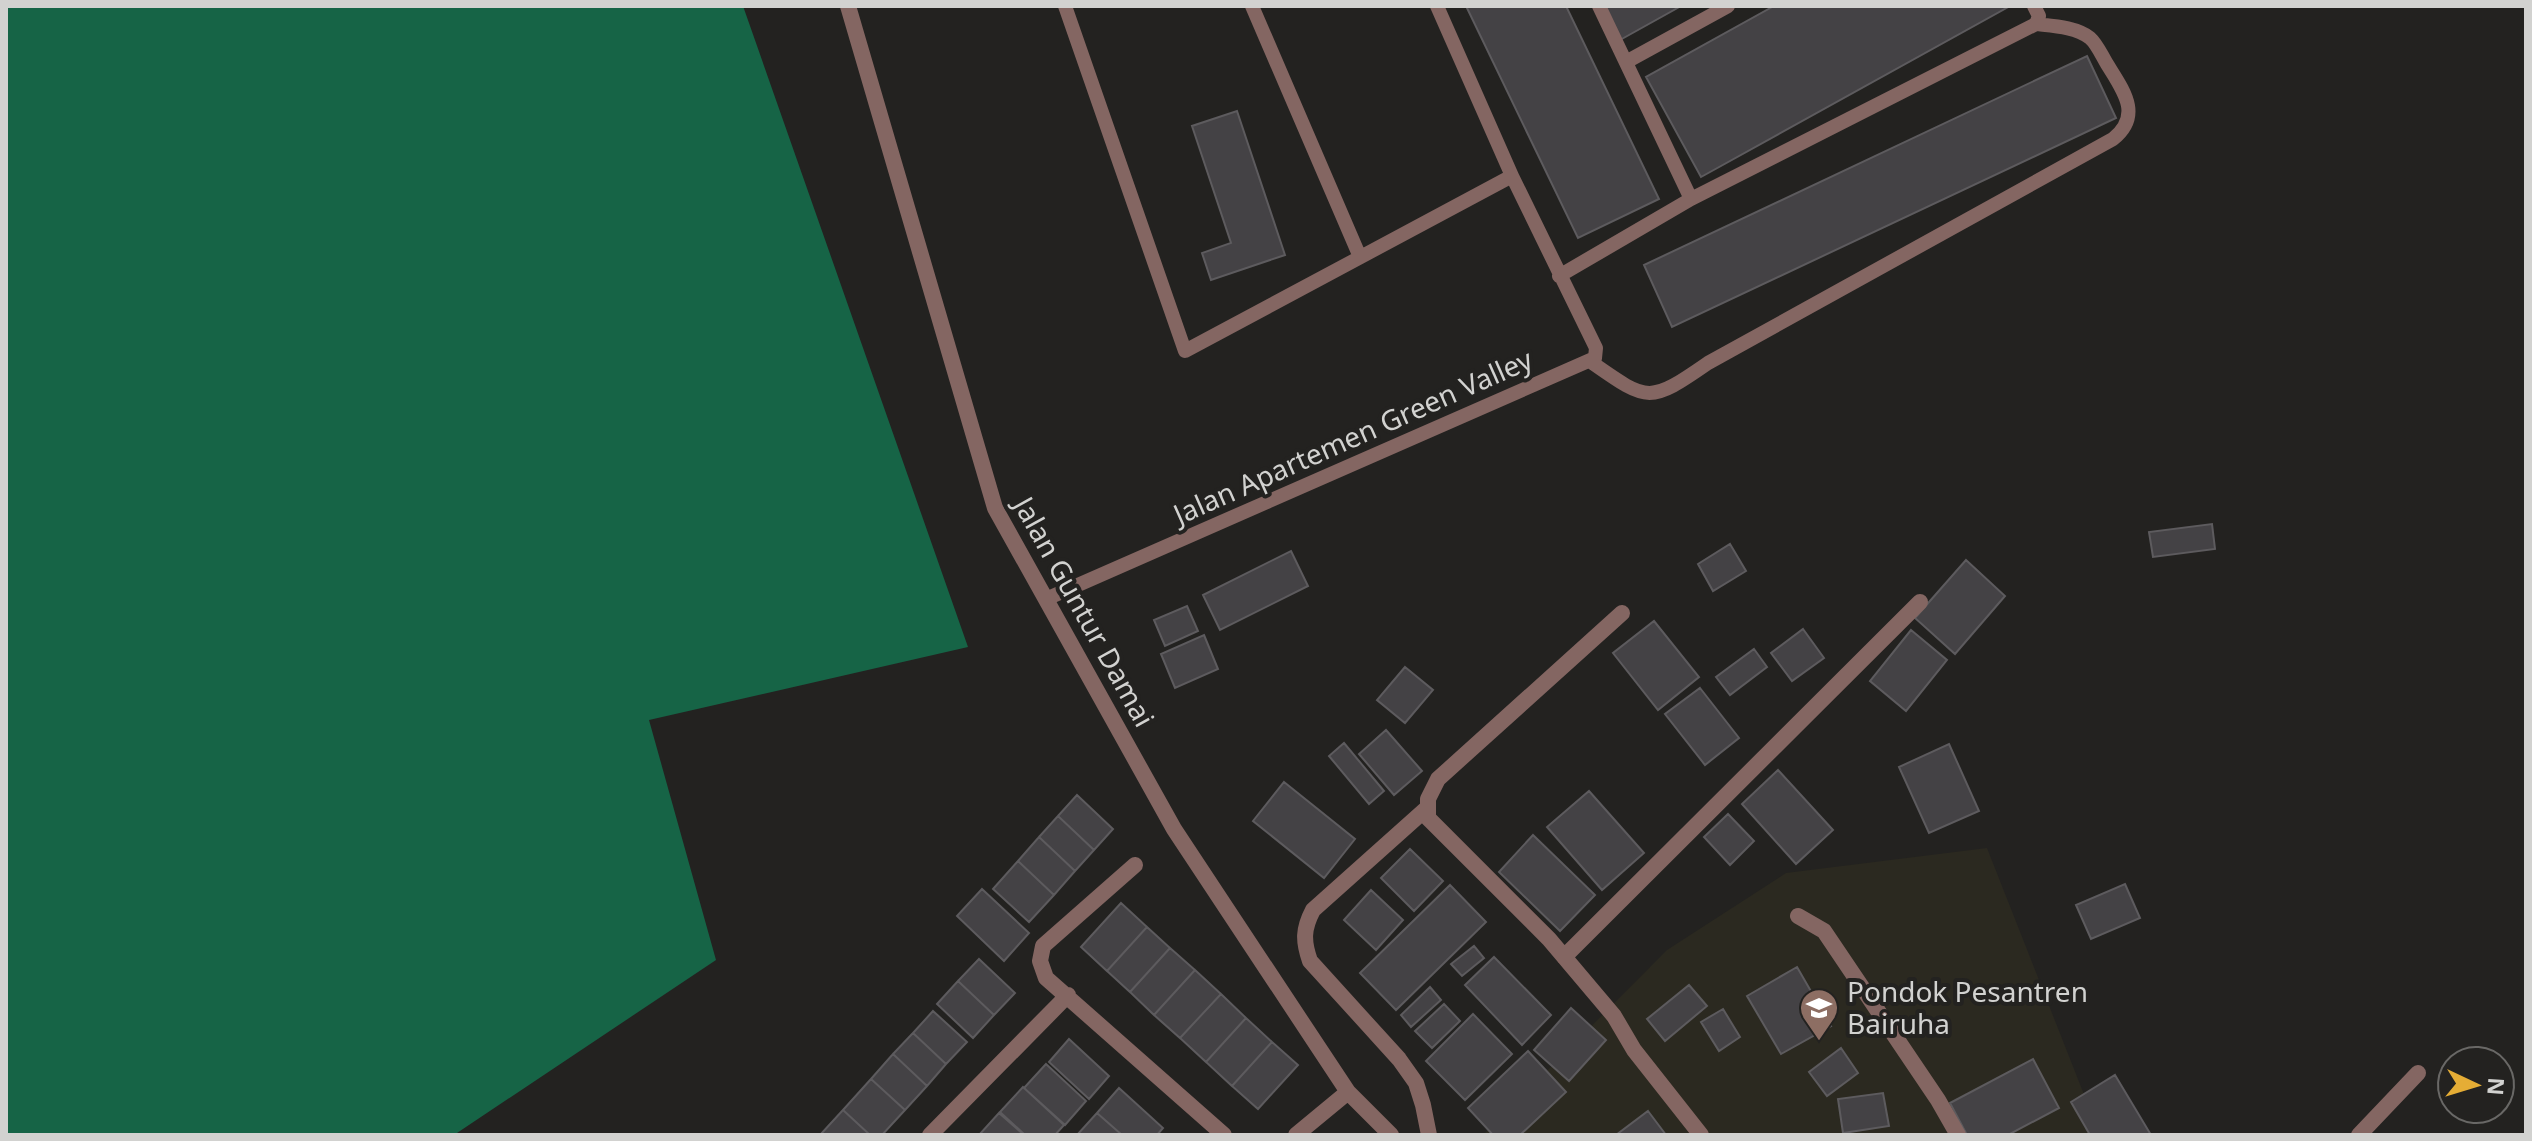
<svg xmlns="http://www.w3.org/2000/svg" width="2532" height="1141" viewBox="0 0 2532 1141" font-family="'Noto Sans',sans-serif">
	<rect width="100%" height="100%" fill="#232220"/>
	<path fill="#2b2920" d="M1987 848 2100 1135H1483L1667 950 1786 873Z"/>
	<path fill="#166446" d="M6 6H743L968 647 649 720 716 960 454 1135H6Z"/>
	<path fill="#444245" stroke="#5d5b5e" stroke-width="2" d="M1466 6H1566L1659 199 1578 238Z
		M1602 6H1681L1620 40Z
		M1774 6H2010L1701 177 1646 77Z
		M2087 56 2116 118 1672 327 1644 265Z
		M1237 111 1285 255 1211 280 1202 253 1231 243 1192 126Z
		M2212 524 2215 549 2153 557 2149 532Z
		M1730 544 1746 571 1713 591 1698 564Z
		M1291 551 1308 586 1220 630 1203 595Z
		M1966 560 2005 596 1955 654 1915 618Z
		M1187 606 1198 631 1165 646 1154 620Z
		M1654 621 1699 677 1658 710 1613 653Z
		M1803 629 1824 658 1792 681 1771 653Z
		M1911 630 1947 660 1906 711 1870 681Z
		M1204 635 1218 669 1175 688 1161 654Z
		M1754 649 1767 667 1730 695 1716 677Z
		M1405 667 1433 690 1405 723 1377 700Z
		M1700 688 1739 738 1705 765 1665 714Z
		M1386 730 1422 771 1394 795 1359 754Z
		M1344 743 1384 791 1369 804 1329 756Z
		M1949 744 1979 811 1929 833 1899 767Z
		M1778 770 1833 830 1796 864 1742 804Z
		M1284 782 1355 839 1324 878 1253 821Z
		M1589 791 1644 853 1602 890 1547 827Z
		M1077 795 1113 829 1094 850 1058 816Z
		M1728 814 1754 841 1730 865 1704 837Z
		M1058 816 1094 850 1075 871 1039 837Z
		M1533 835 1595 895 1560 931 1499 872Z
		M1039 837 1075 871 1054 895 1018 861Z
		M1410 849 1443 881 1414 911 1381 878Z
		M1018 861 1054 895 1029 922 993 889Z
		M2125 884 2140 918 2091 939 2076 905Z
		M1450 885 1486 922 1396 1010 1360 973Z
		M982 889 1029 933 1004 961 957 916Z
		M1371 890 1403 920 1376 950 1344 920Z
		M1121 903 1147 927 1107 971 1081 947Z
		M1147 927 1170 948 1130 992 1107 971Z
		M1474 946 1484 958 1462 976 1451 964Z
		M1170 948 1195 970 1154 1015 1130 992Z
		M1494 957 1551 1015 1522 1045 1465 985Z
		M979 959 1015 993 994 1015 958 981Z
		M1797 967 1831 1026 1781 1054 1747 996Z
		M1195 970 1221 994 1180 1038 1154 1015Z
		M958 981 994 1015 973 1038 937 1004Z
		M1689 985 1707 1006 1665 1041 1647 1019Z
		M1430 987 1441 1000 1411 1027 1401 1015Z
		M1221 994 1246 1018 1206 1062 1180 1038Z
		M1444 1004 1460 1021 1432 1048 1415 1031Z
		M1571 1008 1606 1040 1569 1081 1534 1050Z
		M1723 1009 1740 1037 1719 1051 1701 1022Z
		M933 1011 967 1042 946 1064 913 1033Z
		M1473 1014 1512 1054 1465 1100 1426 1061Z
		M1246 1018 1272 1042 1232 1086 1206 1062Z
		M913 1033 946 1064 927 1086 893 1054Z
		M1069 1039 1109 1076 1089 1099 1049 1062Z
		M1272 1042 1298 1065 1258 1109 1232 1086Z
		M1841 1048 1858 1073 1827 1096 1809 1072Z
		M1528 1051 1566 1092 1520 1135H1493L1468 1108Z
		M893 1054 927 1086 905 1110 871 1079Z
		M2033 1059 2059 1108 2008 1135H1967L1950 1103Z
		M1046 1064 1086 1101 1065 1125 1024 1088Z
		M2115 1075 2151 1135H2090L2071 1102Z
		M871 1079 905 1110 882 1135H870L843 1110Z
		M1023 1087 1064 1125 1055 1135H1025L1000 1112Z
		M1119 1088 1163 1128 1157 1135H1122L1097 1113Z
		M1883 1093 1889 1126 1843 1133 1838 1099Z
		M843 1110 870 1135H820Z
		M1648 1111 1666 1135H1616Z
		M999 1113 1024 1135H979Z
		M1097 1113 1122 1135H1077Z"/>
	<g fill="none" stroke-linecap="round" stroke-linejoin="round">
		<path stroke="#846662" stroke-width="14" d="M1065 6 1185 351 1512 176
			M1252 6 1360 257
			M1599 6 1691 199
			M1626 62 1728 6
			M1559 276 1691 199 2036 24 2039 16 2034 6
			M1591 362C1648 402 1649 404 1708 363L2113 139C2143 115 2123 90 2107 64 2102 56 2097 44 2090 38 2076 27 2053 26 2036 24
			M1046 599 1595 358 1596 348 1512 176 1437 6"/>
		<path stroke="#846662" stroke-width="16" d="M848 6 995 508 1174 829 1348 1092 1391 1135
			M1622 613 1438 779 1428 799V818L1549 939 1614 1016 1634 1050 1701 1135
			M1426 809 1313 910C1303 929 1303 941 1310 961L1399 1059 1416 1083 1423 1105 1429 1135
			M1135 865 1043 946 1040 961 1046 978 1224 1135
			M1798 916 1824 931 1938 1100 1958 1135
			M1564 957 1920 602
			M930 1135 1068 995
			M1296 1135 1348 1092
			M2359 1135 2418 1073"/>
	</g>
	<defs>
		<symbol id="school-pin" viewBox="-11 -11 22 30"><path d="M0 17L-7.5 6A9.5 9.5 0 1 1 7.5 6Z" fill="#8d6e63" stroke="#232220"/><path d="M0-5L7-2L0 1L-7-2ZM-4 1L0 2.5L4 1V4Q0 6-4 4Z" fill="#fff"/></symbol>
	</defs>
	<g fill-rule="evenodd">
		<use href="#school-pin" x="1797" y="986" width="44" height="60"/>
	</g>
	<g text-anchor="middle" stroke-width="8" stroke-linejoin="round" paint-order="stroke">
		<g font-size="28" fill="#d2d2d0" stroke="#232220">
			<text transform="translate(1353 437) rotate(-24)" y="10">Jalan Apartemen Green Valley</text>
			<text transform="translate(1084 612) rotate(61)" y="10">Jalan Guntur Damai</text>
		</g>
		<g font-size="28" fill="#d2d2d0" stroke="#232220" text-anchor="start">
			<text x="1847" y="1002">Pondok Pesantren<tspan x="1847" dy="32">Bairuha</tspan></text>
		</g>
	</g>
	<rect width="2532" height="1141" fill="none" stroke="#d2d2d0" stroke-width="16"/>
	<g transform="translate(2476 1085) rotate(94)"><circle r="38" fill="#232220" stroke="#696866" stroke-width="2"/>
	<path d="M0-6L14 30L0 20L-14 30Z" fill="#e5ad35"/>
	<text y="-12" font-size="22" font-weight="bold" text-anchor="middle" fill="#d2d2d0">N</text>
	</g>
</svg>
